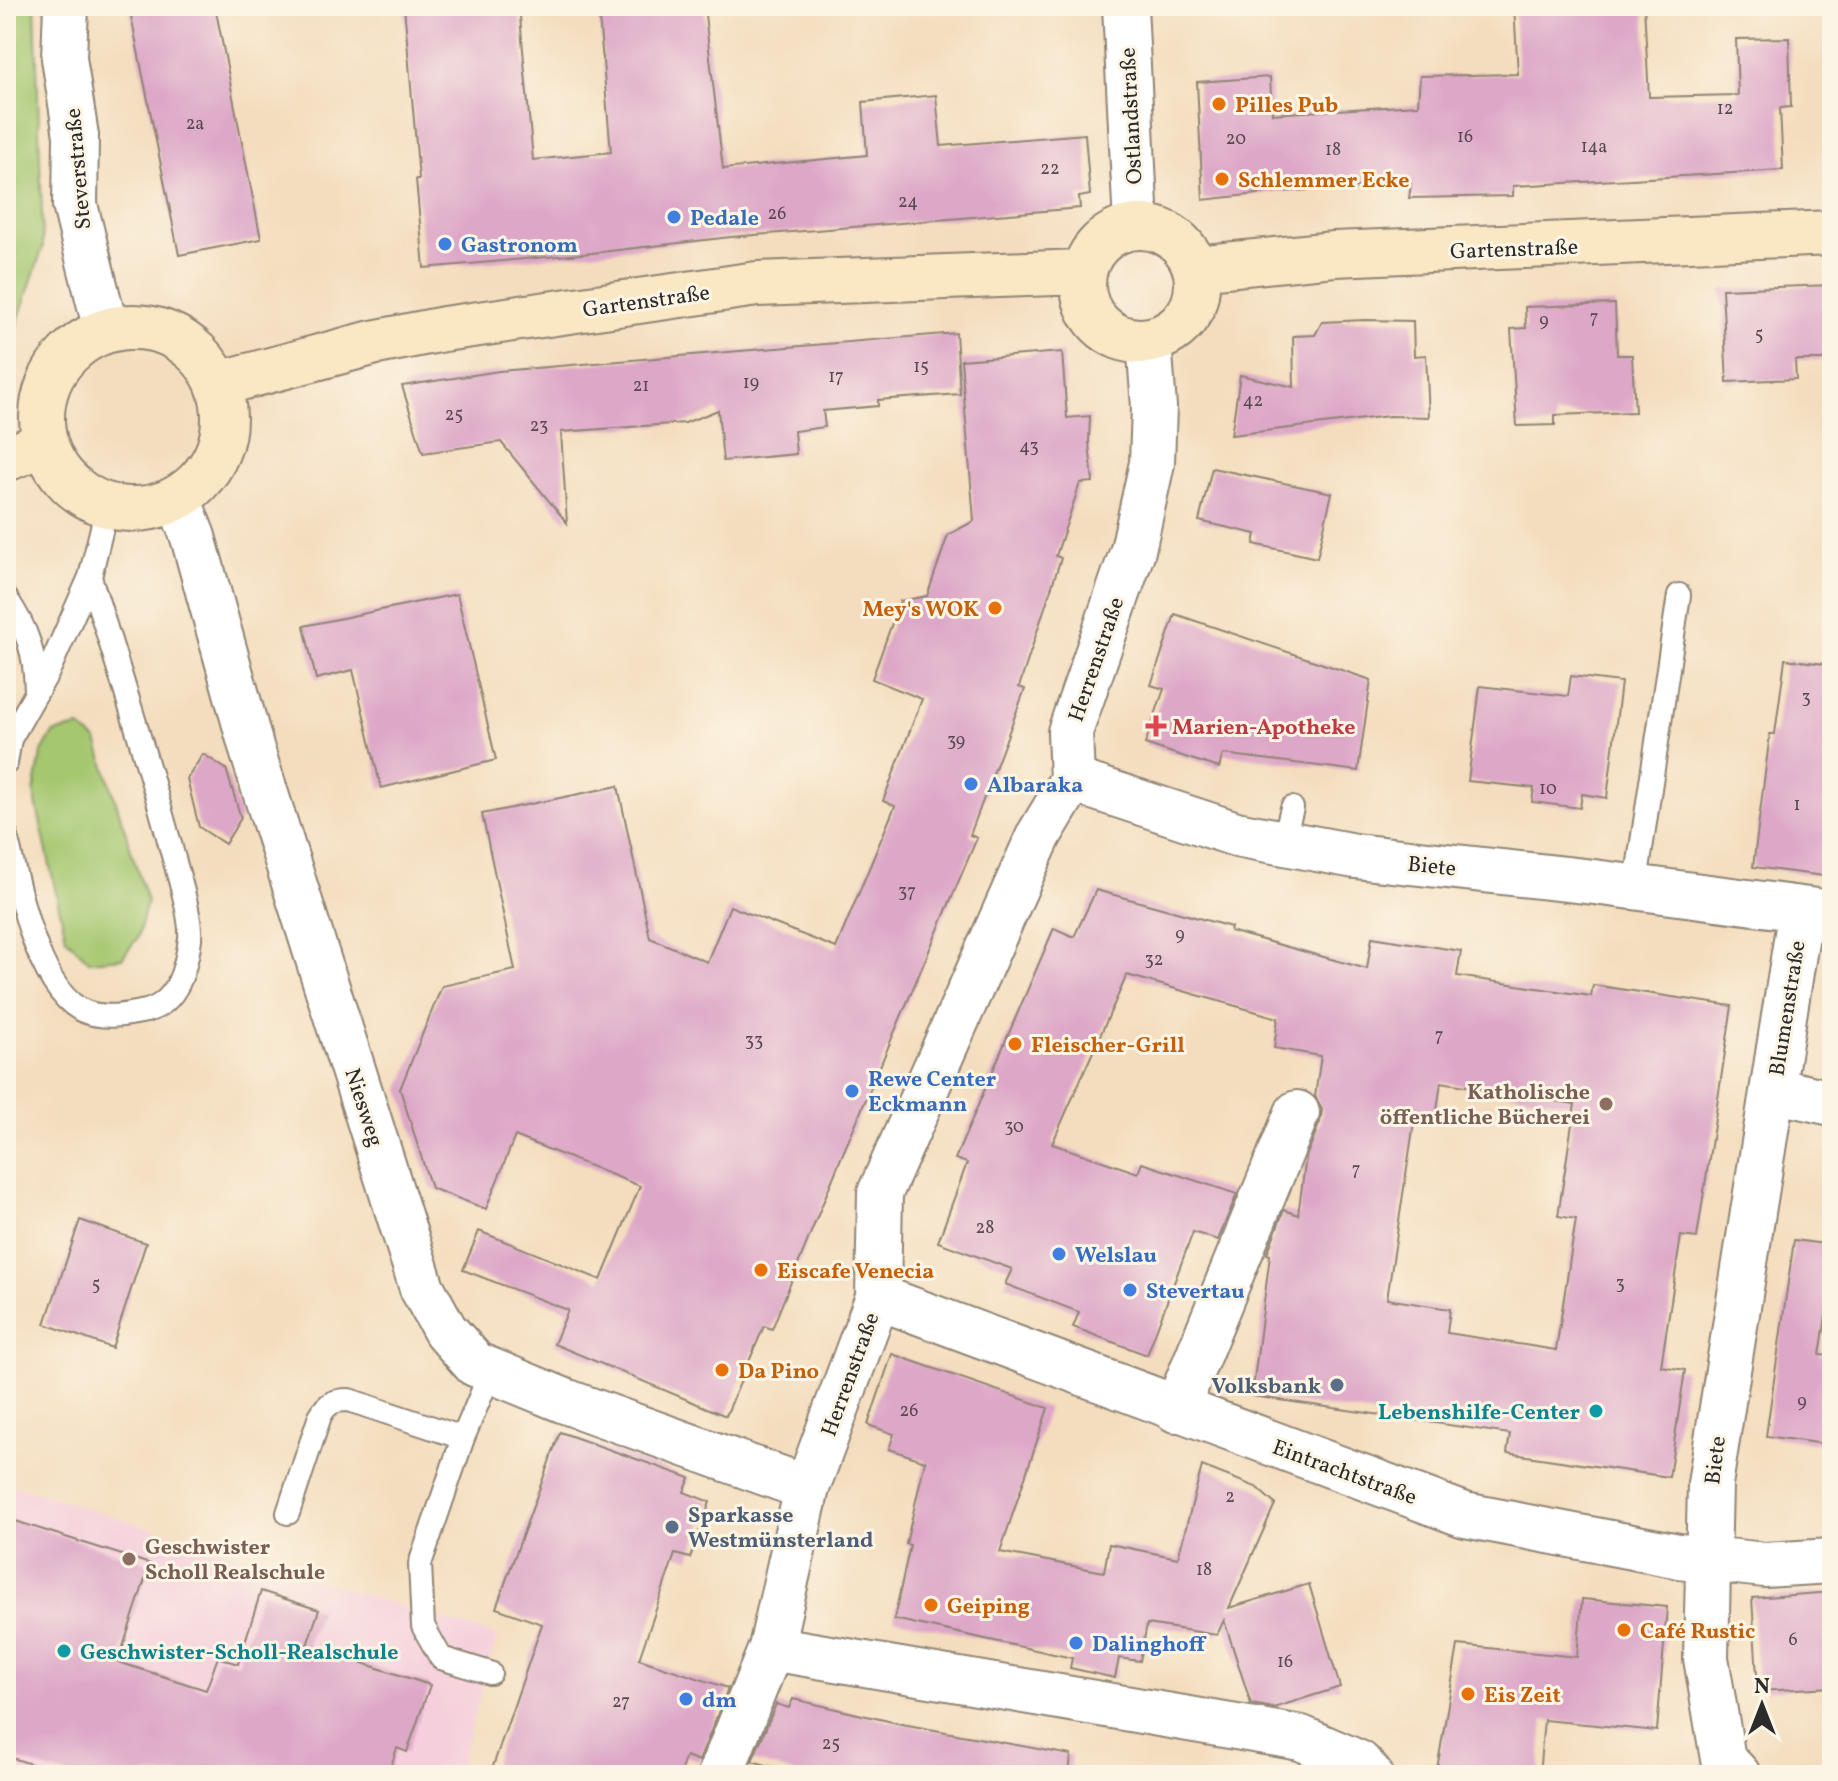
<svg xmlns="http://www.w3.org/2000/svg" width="1838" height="1781" viewBox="0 0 1838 1781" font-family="Vollkorn,serif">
	<rect width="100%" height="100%" fill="#fcf5e5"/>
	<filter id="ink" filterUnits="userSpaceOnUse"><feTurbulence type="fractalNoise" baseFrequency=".0125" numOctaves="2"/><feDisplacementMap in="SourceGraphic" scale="16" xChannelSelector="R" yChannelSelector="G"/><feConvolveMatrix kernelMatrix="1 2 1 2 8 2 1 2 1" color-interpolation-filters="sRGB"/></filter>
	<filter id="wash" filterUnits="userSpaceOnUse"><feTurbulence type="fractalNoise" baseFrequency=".006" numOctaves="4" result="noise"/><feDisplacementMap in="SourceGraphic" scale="32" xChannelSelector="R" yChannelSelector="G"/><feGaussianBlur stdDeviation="1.8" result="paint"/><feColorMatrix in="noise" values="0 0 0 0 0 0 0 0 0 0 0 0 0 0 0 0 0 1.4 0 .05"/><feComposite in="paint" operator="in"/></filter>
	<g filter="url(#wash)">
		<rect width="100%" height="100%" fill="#f4ddbe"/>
		<path fill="#f5cfdc" d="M6 1483 497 1636 457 1775H6Z"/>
		<path fill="#a5c770" stroke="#68794e" stroke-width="2" d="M6 6H35L43 247 15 329 6 345Z
			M79 727 97 741 147 901 138 937 122 958 89 961 66 938 34 793 41 754 53 733Z"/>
		<g id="blocks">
			<path fill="#dda7c7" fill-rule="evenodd" d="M129 6H215L261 239 179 255Z
				M404 6H519L533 160 611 152 598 6H704L723 169 867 155 863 102 936 95 941 146 1085 134 1090 195 1079 197 1080 208 731 237 592 253 424 268 416 179H419Z
				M1514 6H1644L1649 97 1738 95 1736 39 1789 38 1791 107 1780 108 1783 170 1513 186V196L1409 198 1411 184 1276 192 1203 200 1197 82 1270 77 1272 114 1418 105 1420 76 1518 74Z
				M1832 285V360H1795L1796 379 1727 382 1722 289Z
				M1615 304 1617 355H1632L1635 412 1555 415V425L1517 426 1511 329 1526 328 1525 307Z
				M1365 320 1413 321 1414 356 1426 355 1429 417 1389 416 1231 435 1240 375 1294 387 1293 336 1315 335 1322 322Z
				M956 333 960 394 878 400V406L823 411 825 427 794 431 796 454 723 461 718 410 685 423 561 432 567 523 501 442 423 453 402 386 499 371Z
				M1062 352 1067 418 1090 416 1089 443 1093 482 1080 483 1056 556 1061 558 1019 687 1025 689 970 835 977 838 841 1158 772 1329 764 1326 726 1416 554 1344 568 1310 463 1270 479 1231 601 1280 640 1186 515 1136 486 1209 431 1188 400 1089 442 986 515 970 482 814 618 786 650 938 707 962 730 906 836 948 895 806 883 801 922 699 872 679 900 601 927 596 948 535 974 521 961 360Z
				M1212 468 1332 493 1317 558 1254 544 1256 534 1199 521Z
				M457 594 496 760 381 788 353 670 316 679 304 626Z
				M1175 614 1371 680 1358 771 1223 754 1219 768 1145 744 1164 689 1151 685Z
				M1785 659 1832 665V877L1753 867 1770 734H1775Z
				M1571 676 1621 682 1607 798 1582 794 1580 808 1532 802 1534 788 1468 781 1480 686 1568 696Z
				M203 754 226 769 241 818 225 844 199 827 187 779Z
				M1096 890 1231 927 1230 931 1367 969 1372 937 1461 951 1457 976 1591 996 1593 985 1732 1006 1697 1238 1681 1236 1661 1366 1685 1370 1669 1477 1507 1453 1510 1434 1252 1396 1270 1255 1267 1254 1284 1210 1298 1215 1306 1157 1320 1122 1322 1110 1315 1096 1321 1056 1274 1048 1278 1018 1127 975 1052 1144 1138 1173 1142 1163 1237 1194 1218 1240 1193 1232 1147 1355 1073 1327 1079 1312 1005 1284 1012 1269 938 1242 967 1163 955 1159 1054 928 1074 937ZM1441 1082 1575 1104 1558 1216 1576 1219 1556 1350 1447 1333 1450 1309 1387 1299 1415 1116 1436 1118Z
				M80 1220 146 1243 112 1348 45 1324Z
				M1794 1240 1832 1245V1277L1820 1355 1832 1356V1445L1766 1436Z
				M892 1354 1048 1408 1000 1552 1104 1572 1109 1544 1178 1558 1202 1466 1256 1487 1275 1504 1229 1608 1309 1584 1340 1687 1274 1708 1251 1704 1224 1620 1217 1635 1147 1624 1140 1661 1119 1658 1115 1678 1070 1668 1072 1658 894 1619 910 1545 906 1544 925 1461 889 1449 894 1434 868 1425Z
				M560 1432 690 1478 684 1492 710 1502 690 1558 675 1554 639 1659 728 1688 699 1761 686 1756 679 1775H490L542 1624 496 1608Z
				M6 1518 150 1564 118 1662 206 1690 218 1657 238 1664 261 1591 319 1610 307 1645 430 1685 407 1752 397 1748 388 1775H65L6 1756Z
				M1832 1592V1687L1758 1691 1752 1598Z
				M1582 1599 1667 1607 1657 1731 1544 1720 1539 1775H1436L1458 1645 1577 1657Z
				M793 1699 897 1723 1071 1755 1069 1775H802L752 1761 776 1704 789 1708Z"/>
		</g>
	</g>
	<g filter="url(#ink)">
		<use href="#blocks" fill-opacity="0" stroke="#908474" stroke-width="2"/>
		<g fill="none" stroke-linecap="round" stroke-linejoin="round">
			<defs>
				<path id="lane" d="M6 598C28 630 35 653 36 691
					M6 763 10 739 48 672 90 577 107 507
					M6 835C17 881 37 994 86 1012 105 1019 127 1015 146 1011 178 1003 186 968 190 939 192 915 176 868 170 844 146 755 118 666 90 577
					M1283 842 1292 808
					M1635 889 1679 595
					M288 1513 320 1416C327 1403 334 1400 349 1400L463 1438
					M490 1673 441 1658 423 1626 420 1564 463 1438 491 1371"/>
				<path id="street" d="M66 6 64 58 76 136 75 205 106 330
					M1125 6 1136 226
					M178 498 193 537 252 750 422 1288 445 1330 475 1364 565 1401 807 1488
					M1072 780 1236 834 1355 856 1594 882 1801 909
					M1773 1090 1832 1103
					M878 1297 1465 1515 1679 1556 1765 1565 1832 1561
					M1176 1410 1297 1113
					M771 1648 1301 1738 1359 1763 1370 1775
					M720 1775 771 1648 807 1488 878 1297 880 1193 1039 835 1072 780 1070 732 1133 550 1152 463 1154 407 1149 341
					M1738 1775 1723 1759 1706 1658 1710 1484 1801 909 1832 913"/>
				<path id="secondary" d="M1083 284a57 57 0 1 1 114 0a57 57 0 1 1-114 0Z
					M1196 268 1334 254 1832 233
					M42 418a91 91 0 1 1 182 0a91 91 0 1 1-182 0Z
					M218 384 372 343 444 329 757 284 1082 272
					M6 459 44 444"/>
			</defs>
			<use href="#lane" stroke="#908474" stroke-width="26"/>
			<use href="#street" stroke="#908474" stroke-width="48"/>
			<use href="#secondary" stroke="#908474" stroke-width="48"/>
			<use href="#lane" stroke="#fff" stroke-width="22"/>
			<use href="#street" stroke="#fff" stroke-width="44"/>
			<use href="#secondary" stroke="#fae7c3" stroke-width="44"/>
		</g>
	</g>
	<g fill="#e8710a" stroke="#fcf5e5" stroke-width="3">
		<circle cx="1219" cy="104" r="8"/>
		<circle cx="1222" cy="179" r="8"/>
		<circle cx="995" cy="608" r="8"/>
		<circle cx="1015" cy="1044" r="8"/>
		<circle cx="761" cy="1270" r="8"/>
		<circle cx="722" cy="1370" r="8"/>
		<circle cx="931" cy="1605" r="8"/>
		<circle cx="1624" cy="1630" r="8"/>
		<circle cx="1468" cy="1694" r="8"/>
	</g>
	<g fill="#3f7fe0" stroke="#fcf5e5" stroke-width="3">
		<circle cx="674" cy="217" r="8"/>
		<circle cx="445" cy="244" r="8"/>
		<circle cx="971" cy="784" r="8"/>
		<circle cx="852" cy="1091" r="8"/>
		<circle cx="1059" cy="1254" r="8"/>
		<circle cx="1130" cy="1290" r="8"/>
		<circle cx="1076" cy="1643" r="8"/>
		<circle cx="686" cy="1699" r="8"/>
	</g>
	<path fill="#e0444e" stroke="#fcf5e5" stroke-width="3" d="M1152 714h8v8h8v8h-8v8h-8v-8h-8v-8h8z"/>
	<g fill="#8d6e63" stroke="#fcf5e5" stroke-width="3">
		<circle cx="1606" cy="1104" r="8"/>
		<circle cx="129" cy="1559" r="8"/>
	</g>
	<g fill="#5c6f8a" stroke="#fcf5e5" stroke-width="3">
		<circle cx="1337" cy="1385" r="8"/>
		<circle cx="672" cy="1527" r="8"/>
	</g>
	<g fill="#0f9aa8" stroke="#fcf5e5" stroke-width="3">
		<circle cx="1596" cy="1411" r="8"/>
		<circle cx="64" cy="1651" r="8"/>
	</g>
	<g text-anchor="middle" stroke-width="6" stroke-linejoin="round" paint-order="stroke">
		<g font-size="18" fill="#584a52">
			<text x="1725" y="114">12</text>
			<text x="195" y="129">2a</text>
			<text x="1465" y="142">16</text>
			<text x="1236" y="144">20</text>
			<text x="1594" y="152">14a</text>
			<text x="1333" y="155">18</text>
			<text x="1050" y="174">22</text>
			<text x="908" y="207">24</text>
			<text x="777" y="219">26</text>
			<text x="1594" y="323">7</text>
			<text x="1544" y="326">9</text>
			<text x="1759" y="340">5</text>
			<text x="921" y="372">15</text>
			<text x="836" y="382">17</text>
			<text x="751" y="388">19</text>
			<text x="641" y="391">21</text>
			<text x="1253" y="406">42</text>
			<text x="454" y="420">25</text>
			<text x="539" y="431">23</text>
			<text x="1029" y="452">43</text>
			<text x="1806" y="703">3</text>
			<text x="956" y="746">39</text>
			<text x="1548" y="794">10</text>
			<text x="1797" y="810">1</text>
			<text x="907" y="897">37</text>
			<text x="1180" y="940">9</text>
			<text x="1154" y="965">32</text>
			<text x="1439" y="1041">7</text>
			<text x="754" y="1046">33</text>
			<text x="1014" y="1132">30</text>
			<text x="1356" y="1175">7</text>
			<text x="985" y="1233">28</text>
			<text x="1620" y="1289">3</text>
			<text x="96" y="1290">5</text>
			<text x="1802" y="1407">9</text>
			<text x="909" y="1416">26</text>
			<text x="1230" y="1502">2</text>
			<text x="1204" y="1575">18</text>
			<text x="1793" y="1645">6</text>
			<text x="1285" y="1667">16</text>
			<text x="621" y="1707">27</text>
			<text x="831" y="1749">25</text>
		</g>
		<g font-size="22" font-weight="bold" fill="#c56008" stroke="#fcf5e5" text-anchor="start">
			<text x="1235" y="112">Pilles Pub</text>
			<text x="1238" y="187">Schlemmer Ecke</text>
			<text x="979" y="616" text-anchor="end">Mey's WOK</text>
			<text x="1031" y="1052">Fleischer-Grill</text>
			<text x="777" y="1278">Eiscafe Venecia</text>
			<text x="738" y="1378">Da Pino</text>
			<text x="947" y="1613">Geiping</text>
			<text x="1640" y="1638">Café Rustic</text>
			<text x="1484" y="1702">Eis Zeit</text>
		</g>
		<g font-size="22" fill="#2b2b2b" stroke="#fcf5e5">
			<text transform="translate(1130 116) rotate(-93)" y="8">Ostlandstraße</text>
			<text transform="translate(77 169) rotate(-95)" y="8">Steverstraße</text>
			<text transform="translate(1514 248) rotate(-2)" y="8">Gartenstraße</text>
			<text transform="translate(646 300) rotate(-8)" y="8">Gartenstraße</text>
			<text transform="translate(1095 659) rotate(-71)" y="8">Herrenstraße</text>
			<text transform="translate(1432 865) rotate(6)" y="8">Biete</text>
			<text transform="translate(1786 1008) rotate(-81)" y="8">Blumenstraße</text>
			<text transform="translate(365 1107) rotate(72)" y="8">Niesweg</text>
			<text transform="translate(849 1374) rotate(-70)" y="8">Herrenstraße</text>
			<text transform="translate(1714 1460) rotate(-83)" y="8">Biete</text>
			<text transform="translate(1345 1471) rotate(20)" y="8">Eintrachtstraße</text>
		</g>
		<g font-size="22" font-weight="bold" fill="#366cbe" stroke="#fcf5e5" text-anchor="start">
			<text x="690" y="225">Pedale</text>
			<text x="461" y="252">Gastronom</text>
			<text x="987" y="792">Albaraka</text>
			<text x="868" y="1086">Rewe Center<tspan x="868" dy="25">Eckmann</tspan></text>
			<text x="1075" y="1262">Welslau</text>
			<text x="1146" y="1298">Stevertau</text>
			<text x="1092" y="1651">Dalinghoff</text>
			<text x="702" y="1707">dm</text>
		</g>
		<g font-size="22" font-weight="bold" fill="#be3a42" stroke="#fcf5e5" text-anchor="start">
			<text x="1172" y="734">Marien-Apotheke</text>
		</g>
		<g font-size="22" font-weight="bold" fill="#785e54" stroke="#fcf5e5" text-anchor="end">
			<text x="1590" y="1099">Katholische<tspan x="1590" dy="25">öffentliche Bücherei</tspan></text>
			<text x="145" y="1554" text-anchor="start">Geschwister<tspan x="145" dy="25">Scholl Realschule</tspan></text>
		</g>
		<g font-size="22" font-weight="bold" fill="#4e5e75" stroke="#fcf5e5" text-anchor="end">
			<text x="1321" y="1393">Volksbank</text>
			<text x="688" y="1522" text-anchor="start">Sparkasse<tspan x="688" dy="25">Westmünsterland</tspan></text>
		</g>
		<g font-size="22" font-weight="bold" fill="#0d838f" stroke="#fcf5e5" text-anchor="end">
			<text x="1580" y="1419">Lebenshilfe-Center</text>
			<text x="80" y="1659" text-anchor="start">Geschwister-Scholl-Realschule</text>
		</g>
	</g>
	<rect width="1838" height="1781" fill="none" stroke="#fcf5e5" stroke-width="32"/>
	<g transform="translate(1762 1705)" stroke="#fcf5e5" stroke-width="6" paint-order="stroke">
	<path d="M0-6L14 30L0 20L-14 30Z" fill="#2b2b2b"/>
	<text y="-12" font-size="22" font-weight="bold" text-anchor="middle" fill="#2b2b2b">N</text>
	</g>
</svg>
